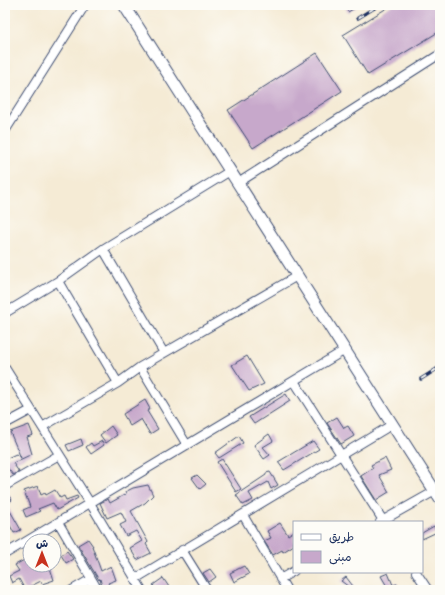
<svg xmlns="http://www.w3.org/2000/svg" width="445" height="595" viewBox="0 0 445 595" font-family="'Architects Daughter','Playpen Sans Arabic',sans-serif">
	<rect width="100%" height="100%" fill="#fdfcf7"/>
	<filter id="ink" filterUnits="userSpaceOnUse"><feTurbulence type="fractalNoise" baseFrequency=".025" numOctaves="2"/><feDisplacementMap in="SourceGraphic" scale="8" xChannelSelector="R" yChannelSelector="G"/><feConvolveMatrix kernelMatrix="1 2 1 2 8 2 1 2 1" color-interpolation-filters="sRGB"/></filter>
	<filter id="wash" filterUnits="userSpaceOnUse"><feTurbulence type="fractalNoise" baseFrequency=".012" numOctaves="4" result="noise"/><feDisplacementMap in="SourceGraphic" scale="16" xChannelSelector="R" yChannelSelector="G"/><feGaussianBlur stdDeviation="0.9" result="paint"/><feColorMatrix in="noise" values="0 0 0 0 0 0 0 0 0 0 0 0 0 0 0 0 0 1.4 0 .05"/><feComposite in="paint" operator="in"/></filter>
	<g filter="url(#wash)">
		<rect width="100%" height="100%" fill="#f5ebd5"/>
		<g id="blocks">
			<path fill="#c7a8cb" d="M344 5H360L348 12Z
				M392 5H440V31L368 75 343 35Z
				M317 53 342 91 253 148 228 110Z
				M247 356 264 384 249 391 232 365Z
				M286 394 290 401 254 424 249 417Z
				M145 400 150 409 147 411 158 429 150 434 141 419 130 426 123 414Z
				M337 417 344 428 348 426 354 436 341 444 327 423Z
				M29 425 33 435 27 437 32 454 13 463 19 472 13 475 6 466 5 459 16 454 21 458 10 432Z
				M111 426 117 435 106 443 100 435Z
				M269 434 273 441 263 447 270 455 264 459 254 445Z
				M239 436 243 443 219 458 215 453Z
				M81 439 83 445 69 451 66 445Z
				M102 441 104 445 91 454 86 447 91 443 93 446Z
				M313 441 319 449 284 470 278 462Z
				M385 458 391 470 379 475 389 492 376 500 361 476 373 468 371 465Z
				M222 459 241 489 236 492 217 462Z
				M270 472 278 485 271 489 268 482 249 493 253 500 243 505 236 495 266 475V473Z
				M197 475 206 484 200 489 192 478Z
				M148 485 153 495 145 503 131 511 148 542 146 544 151 553 137 560 130 548 142 541 136 531 126 536 120 525 126 522 121 512 107 518 100 503 108 499 110 503 126 494 125 492 133 488Z
				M38 486 41 495 45 493 46 495 55 490 60 498 64 496 66 500 77 496 78 498 57 510 53 503 38 509 40 511 26 517 23 510 30 507 24 491Z
				M5 491 12 500 5 506Z
				M9 509 21 530 14 533 5 516V512Z
				M280 523 288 535 294 531V545L283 552 282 550 273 555 264 541 271 538 267 531Z
				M434 526 437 532 422 539V533Z
				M88 539 93 546H92L101 571 111 566 116 580 108 583 112 590H103L100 579 99 580 78 545Z
				M67 551 73 559 66 563 61 555Z
				M30 557V565H37L39 569 49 565 54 580 42 584 41 581 29 587 31 590H25L19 579 12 583 9 576 19 571 15 565Z
				M244 566 249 574 234 582 230 573Z
				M210 569 216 577 209 582 203 573Z
				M388 573 393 585 397 584 400 590H385L388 588 381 576Z
				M346 577 356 590H353L341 581Z
				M163 578 171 590H157L153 585Z"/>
		</g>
	</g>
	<g filter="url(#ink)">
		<use href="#blocks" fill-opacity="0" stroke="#3c4b70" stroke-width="1"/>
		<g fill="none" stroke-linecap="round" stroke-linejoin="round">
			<defs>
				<path id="street" d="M5 131 85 5
					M238 183 440 54
					M103 249 164 353
					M58 281 118 383
					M5 313 58 281 103 249 230 171
					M140 367 187 445
					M5 368 90 503 142 590
					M294 381 384 522
					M5 424 31 410
					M42 427 118 383 140 367 297 276
					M5 486 59 455
					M243 515 287 590
					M58 522 98 590
					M380 522 435 491
					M182 550 207 590
					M5 554 345 350
					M416 572 428 590
					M135 579 393 424
					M280 579 294 571
					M72 590 91 579"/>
				<path id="secondary" d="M124 5 440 499"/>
			</defs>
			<use href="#street" stroke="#3c4b70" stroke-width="10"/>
			<use href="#secondary" stroke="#3c4b70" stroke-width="13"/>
			<use href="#street" stroke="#fff" stroke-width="8"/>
			<use href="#secondary" stroke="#fff" stroke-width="11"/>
			<defs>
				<path id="rail" d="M358 18 379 5
					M421 379 440 367"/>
			</defs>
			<use href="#rail" stroke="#1b2f5e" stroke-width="3.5"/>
			<use href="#rail" stroke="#fdfcf7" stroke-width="2" stroke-dasharray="6" stroke-linecap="butt"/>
		</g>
	</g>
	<rect width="445" height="595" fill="none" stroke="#fdfcf7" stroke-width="20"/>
	<rect x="293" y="521" width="130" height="52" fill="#fdfcf7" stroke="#a3aaba"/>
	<rect x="301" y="534" width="20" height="6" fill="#ffffff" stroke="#a3aaba"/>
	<text x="329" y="541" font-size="12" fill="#1b2f5e">طريق</text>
	<rect x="301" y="551" width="20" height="12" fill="#c7a8cb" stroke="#a3aaba"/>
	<text x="329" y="561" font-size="12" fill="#1b2f5e">مبنى</text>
	<g transform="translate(42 553)"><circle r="19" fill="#fdfcf7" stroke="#a3aaba"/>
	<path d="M0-3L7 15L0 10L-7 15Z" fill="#c8321e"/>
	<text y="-6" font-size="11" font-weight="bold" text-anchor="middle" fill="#1b2f5e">ش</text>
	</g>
</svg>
